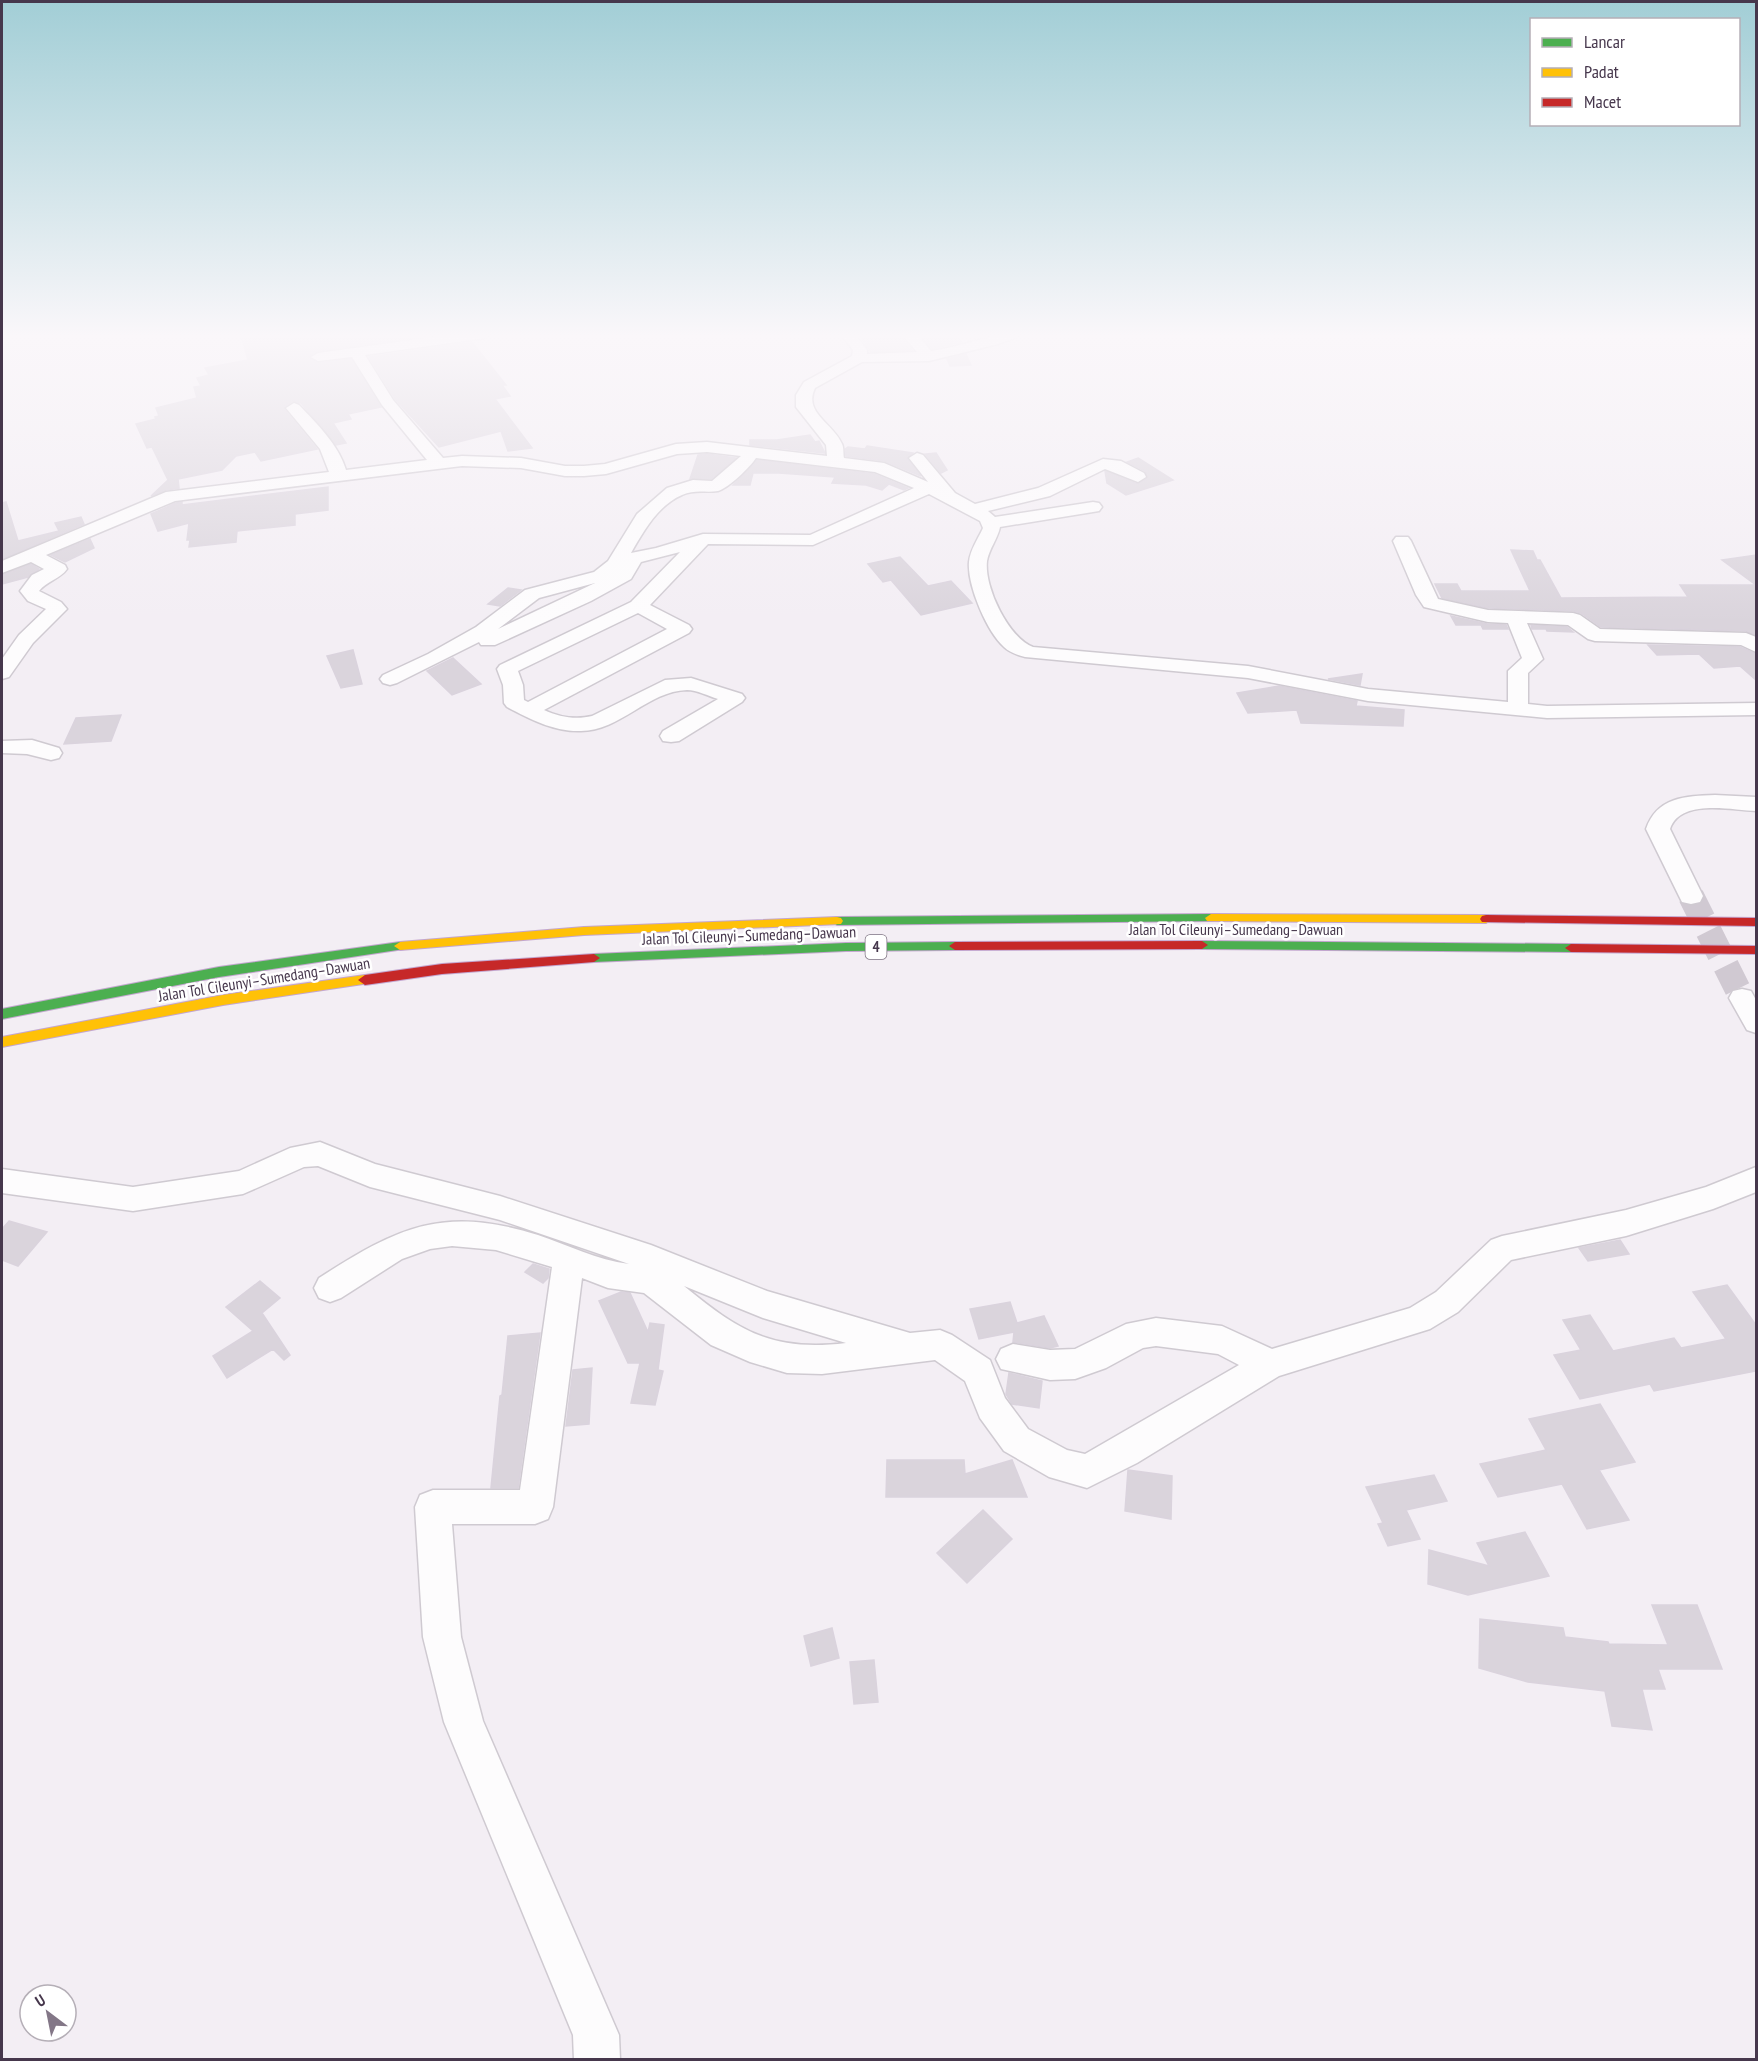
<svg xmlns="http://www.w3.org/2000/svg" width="1758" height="2061" viewBox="0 0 1758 2061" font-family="'PT Sans Narrow',sans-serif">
	<rect width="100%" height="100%" fill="#f3eef4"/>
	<path fill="#dad4dc" stroke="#dad3dd" stroke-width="1.5" d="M253 334H439L318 351 309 356 318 363 351 359 381 407 348 414 351 419 333 423 346 443 336 445 301 403 293 401 285 406 284 409 317 449 261 461 255 452 236 456 222 470 178 479 179 488 166 490 151 496 168 480 152 447 147 448 136 424 156 419 155 417 159 416 156 408 197 398 194 387 201 386 197 378 209 375 205 368 248 360 242 339 254 338Z
		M859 334H900L912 350 871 352Z
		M920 334H957L961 342 932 349Z
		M472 342 506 385H502L510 396 495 399 532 448 508 451 501 431 439 447 395 399 369 357Z
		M966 354 971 365 950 366 947 359Z
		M810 435 815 442 819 441 825 453 750 445V440H777Z
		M867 446 913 453 907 459 921 476 885 461 846 456 845 449 848 447 865 449Z
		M936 453 947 470 941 473 925 454Z
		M707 454 736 458 711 479H690L698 455Z
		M1138 458 1173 480 1126 495 1107 483 1105 471 1137 484 1147 479 1145 471 1127 462Z
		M757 460 874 474 908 488 904 490 889 484 882 490 866 485 832 483 835 477 779 473H753L750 485H733Z
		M328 487V510L295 514V525L237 531 236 542 189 547 190 540H187L189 523 158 531 151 514 176 503 182 502V505Z
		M6 502 18 541 59 531 55 523 81 517 84 524 2 559V503Z
		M90 539 94 548 65 562 51 555Z
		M1511 550 1533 551 1537 560H1540L1561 598 1688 597 1680 585H1756V635L1746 631 1601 627 1581 613 1574 611 1488 608 1442 598 1435 584H1457L1461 591H1530Z
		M1756 555V585L1722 560Z
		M900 557 928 586 951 581 972 603 921 615 891 580 883 582 868 564Z
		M31 564 39 569 28 577 2 584V575Z
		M508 588 521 590 500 606 488 604Z
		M1451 616 1487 624 1506 625 1508 629H1483L1481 625H1456Z
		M1531 625 1567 627 1573 632 1547 631 1546 629H1532Z
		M1648 645 1740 647 1756 654V680L1740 666 1714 668 1699 654 1657 655Z
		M353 650 362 684 341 688 327 656Z
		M453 658 481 684 452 695 427 671Z
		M1362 674 1360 685 1328 679Z
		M1279 686 1357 701 1356 706 1404 710 1403 726 1301 723 1297 710 1248 713 1237 693Z
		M121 715 111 741 64 744 76 718Z
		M9 1221 47 1232 18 1266 2 1260V1229Z
		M1620 1240 1629 1254 1588 1261 1579 1248Z
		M533 1264 549 1269 548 1278 543 1283 525 1272Z
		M260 1281 280 1298 262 1313 290 1355 284 1360 273 1349 227 1378 213 1356 253 1331 226 1307Z
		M1727 1285 1756 1325V1371L1654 1391 1650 1384 1580 1399 1554 1355 1581 1350 1563 1320 1590 1315 1613 1351 1674 1338 1681 1348 1726 1339 1693 1292Z
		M621 1292 630 1293 648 1332 650 1323 664 1325 658 1370 663 1371 655 1405 631 1403 640 1363H628L599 1301Z
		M1010 1302 1017 1323 1044 1316 1058 1346 1050 1348 1013 1342 1014 1332 979 1339 970 1309Z
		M540 1333 518 1488H491L500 1396 502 1395 508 1336Z
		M592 1368 589 1424 566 1426 573 1370Z
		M1009 1373 1042 1381 1039 1408 1012 1404 1006 1394Z
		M1600 1404 1635 1462 1599 1470 1629 1520 1587 1529 1562 1484 1498 1497 1480 1464 1546 1450 1529 1419Z
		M887 1460H964L965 1474 1012 1460 1027 1497H886Z
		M1128 1470 1172 1476 1171 1519 1125 1511Z
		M1434 1475 1447 1501 1406 1510 1420 1539 1388 1546 1378 1524 1383 1523 1366 1487Z
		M983 1510 1012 1539 967 1583 937 1553Z
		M1525 1532 1549 1576 1468 1595 1428 1584 1429 1550 1489 1566 1477 1543Z
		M1652 1605H1697L1722 1669H1658L1665 1689H1642L1652 1730 1612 1726 1605 1691 1528 1682 1479 1668 1480 1619 1563 1628 1565 1637 1608 1642 1609 1644 1668 1645Z
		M832 1628 839 1658 811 1666 804 1636Z
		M874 1660 878 1702 854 1704 850 1662Z"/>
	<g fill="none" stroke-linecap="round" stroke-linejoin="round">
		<path stroke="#d0c9d2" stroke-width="26" stroke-dasharray="26 13" stroke-linecap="butt" d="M1691 896 1742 998"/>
		<defs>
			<path id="street" d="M455 334H492L485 338 365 355 393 400 443 458 462 456 521 458 565 466H584L605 464 676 444 707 442 827 456 826 445 796 407V395L804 382 852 356 853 350 841 334H855L867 350V354L917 352 902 334H917L931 351C961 347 989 334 1019 334L1017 337 998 344 929 361 862 362 815 388C803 413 833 423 842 444 844 448 843 454 844 458L884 463 928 482 909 458 917 453 923 455 955 493 975 504 1038 488 1103 459 1121 461 1144 473 1146 477 1138 482 1105 469 1050 496 988 511 995 517 1093 502 1099 503 1102 507 1099 511 1093 512 1000 527C998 538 989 549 987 561 984 588 1009 638 1033 647L1248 666 1368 689 1508 702V671L1522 658 1508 623 1488 622 1424 607 1416 595 1393 541 1396 537H1408L1411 541 1438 599 1488 610 1573 613 1580 615 1600 629 1746 633 1756 637V652L1741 645 1595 641 1588 639 1568 625 1527 623 1543 659 1528 673V704L1547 706 1756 703V715L1547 718 1368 701 1248 678 1025 657C1018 655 1010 653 1004 647 987 632 967 585 969 562 970 550 978 539 983 528L980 521 929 494 813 545 708 544 650 605 689 625 692 629 689 633 544 710C559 717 576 720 592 716L665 680 691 678 742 694 745 698 742 702 679 741 671 742 663 741 660 736 663 731 718 699C708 696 697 690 687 690 648 691 620 731 581 731 554 732 530 719 507 707L504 703 503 685 497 669 500 665 631 602 680 552 641 562 631 579 591 601 495 645H481L479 642 397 683 390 685 383 683 380 679 383 675 428 654 476 627 525 590 594 572 608 561 637 514 667 488 693 480 712 481 741 456 707 452 677 454 606 474 584 476H565L521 468 462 466 175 501 46 555 65 565 67 569C60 579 47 581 39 591L61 602 67 609 33 643 9 677 2 679V659L19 635 46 609 28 601 20 591 32 575 44 569 31 562 2 573V561L166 492 329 472 320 449 286 408 294 403 299 405C317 424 338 444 346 470L427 460 382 405 352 357 318 361 311 357 318 353ZM756 458 875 472 914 488 810 535 703 534 656 548 631 553C643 532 658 505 682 495 695 489 705 493 718 491 729 488 750 467 756 458ZM595 583 498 629 539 598ZM638 613 667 629 528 702 524 700 523 685 518 671Z
				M32 740 59 748 62 753 59 758 51 760 27 754 2 753V741Z
				M1715 795 1756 797V811C1732 810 1680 798 1670 829L1703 896 1700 902 1691 904 1682 902 1679 896 1646 829C1657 797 1685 796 1715 795Z
				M1742 989 1751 991 1756 1000V1033L1747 1030 1729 998 1733 991Z
				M320 1142 375 1164 500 1196 651 1245 767 1291 910 1333 940 1330 952 1335 990 1360 1005 1398 1028 1429 1067 1450 1085 1454 1239 1365 1218 1354 1156 1346 1143 1348 1106 1368 1075 1379 1050 1380 1001 1369 996 1359 1001 1349 1013 1344 1050 1350 1075 1349 1126 1324 1156 1318 1222 1326 1272 1349 1410 1308 1436 1292 1491 1240 1502 1236 1626 1210 1706 1187 1756 1167V1192L1713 1209 1626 1236 1511 1260 1458 1312 1430 1329 1279 1376 1137 1463 1087 1488 1049 1477 1004 1451 980 1418 965 1381 935 1360 822 1374 787 1373 750 1362 711 1345 644 1293 608 1288 582 1278 553 1507 548 1519 535 1524H452L461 1637 483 1721 619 2035 620 2060H574L573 2035 444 1722 423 1637 415 1507 420 1495 433 1490H520L552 1267 496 1250 452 1246 430 1249 402 1259 341 1298 330 1302 319 1298 314 1288 319 1278C398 1227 443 1205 538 1235 568 1245 597 1260 629 1264L500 1220 370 1187 318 1166 304 1167 243 1194 133 1211 2 1193V1169L133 1187 239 1171 290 1148ZM684 1286 763 1318 846 1343C772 1352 739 1331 684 1286Z"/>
			<path id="fast" d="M1211 914 1217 918 1215 921 837 925 831 921 837 917Z
				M1202 941 1571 944 1577 948 1571 952 1202 949 1196 945Z
				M400 942 404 943 406 946 404 949 219 977 2 1019V1009L219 967Z
				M955 942 961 946 955 950 846 951 594 962 588 958 594 954 846 943Z"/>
			<path id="slow" d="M1211 914 1486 915 1492 919 1486 923 1207 921 1205 918Z
				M837 917 841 918 843 921 841 924 584 935 400 950 394 946 400 942 584 927Z
				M365 975 370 977 372 980 370 983 223 1005 2 1047V1037L223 995Z"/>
			<path id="jam" d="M1486 915 1756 918V926L1482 922 1480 919 1482 916Z
				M1202 941 1208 945 1202 949 955 950 949 946 955 942Z
				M1571 944 1756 946V954L1571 952 1565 948Z
				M594 954 600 958 594 962 442 974 365 985 358 980 365 975 442 964Z"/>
		</defs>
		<use href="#street" stroke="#cfcad1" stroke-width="3"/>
		<use href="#fast" stroke="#c3a6cf" stroke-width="2"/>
		<use href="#slow" stroke="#c3a6cf" stroke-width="2"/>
		<use href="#jam" stroke="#c3a6cf" stroke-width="2"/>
		<use href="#street" fill="#fdfcfd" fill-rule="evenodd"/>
		<use href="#fast" fill="#4caf50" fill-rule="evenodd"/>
		<use href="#slow" fill="#ffc107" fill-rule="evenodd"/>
		<use href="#jam" fill="#c62828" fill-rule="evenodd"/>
	</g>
	<linearGradient id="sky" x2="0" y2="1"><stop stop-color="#a2ced6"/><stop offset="0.54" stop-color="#faf7fa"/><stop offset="1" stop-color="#faf7fa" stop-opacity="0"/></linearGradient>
	<rect width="1758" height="622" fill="url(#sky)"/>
	<g text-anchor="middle" stroke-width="5" stroke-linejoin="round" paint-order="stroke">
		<rect fill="#fff" stroke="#7e7382" stroke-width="1.5" x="865.5" y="935" width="21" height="24" rx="4.5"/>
		<g font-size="15" font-weight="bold" fill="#46374c">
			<text x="876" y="952">4</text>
		</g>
		<g font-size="16" fill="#46374c" stroke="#fff">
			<text x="1236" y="935">Jalan Tol Cileunyi–Sumedang–Dawuan</text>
			<text transform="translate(749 935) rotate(-2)" y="6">Jalan Tol Cileunyi–Sumedang–Dawuan</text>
			<text transform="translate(264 979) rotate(-9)" y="6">Jalan Tol Cileunyi–Sumedang–Dawuan</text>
		</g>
	</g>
	<rect width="1758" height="2061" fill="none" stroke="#46374c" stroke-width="6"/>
	<rect x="1530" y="18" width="210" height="108" fill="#ffffff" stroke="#b5afb7" stroke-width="1.5"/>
	<rect x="1542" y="38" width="30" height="9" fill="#4caf50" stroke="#b5afb7" stroke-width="1.5"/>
	<text x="1584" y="48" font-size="18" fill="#46374c">Lancar</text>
	<rect x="1542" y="68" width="30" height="9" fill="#ffc107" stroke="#b5afb7" stroke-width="1.5"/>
	<text x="1584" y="78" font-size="18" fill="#46374c">Padat</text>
	<rect x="1542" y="98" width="30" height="9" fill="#c62828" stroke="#b5afb7" stroke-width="1.5"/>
	<text x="1584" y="108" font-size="18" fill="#46374c">Macet</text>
	<g transform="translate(48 2013) rotate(328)"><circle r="28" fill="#ffffff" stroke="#b5afb7" stroke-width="1.5"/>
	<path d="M0-4.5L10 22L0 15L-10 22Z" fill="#837787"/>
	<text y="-9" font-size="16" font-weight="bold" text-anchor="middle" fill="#46374c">U</text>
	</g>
</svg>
